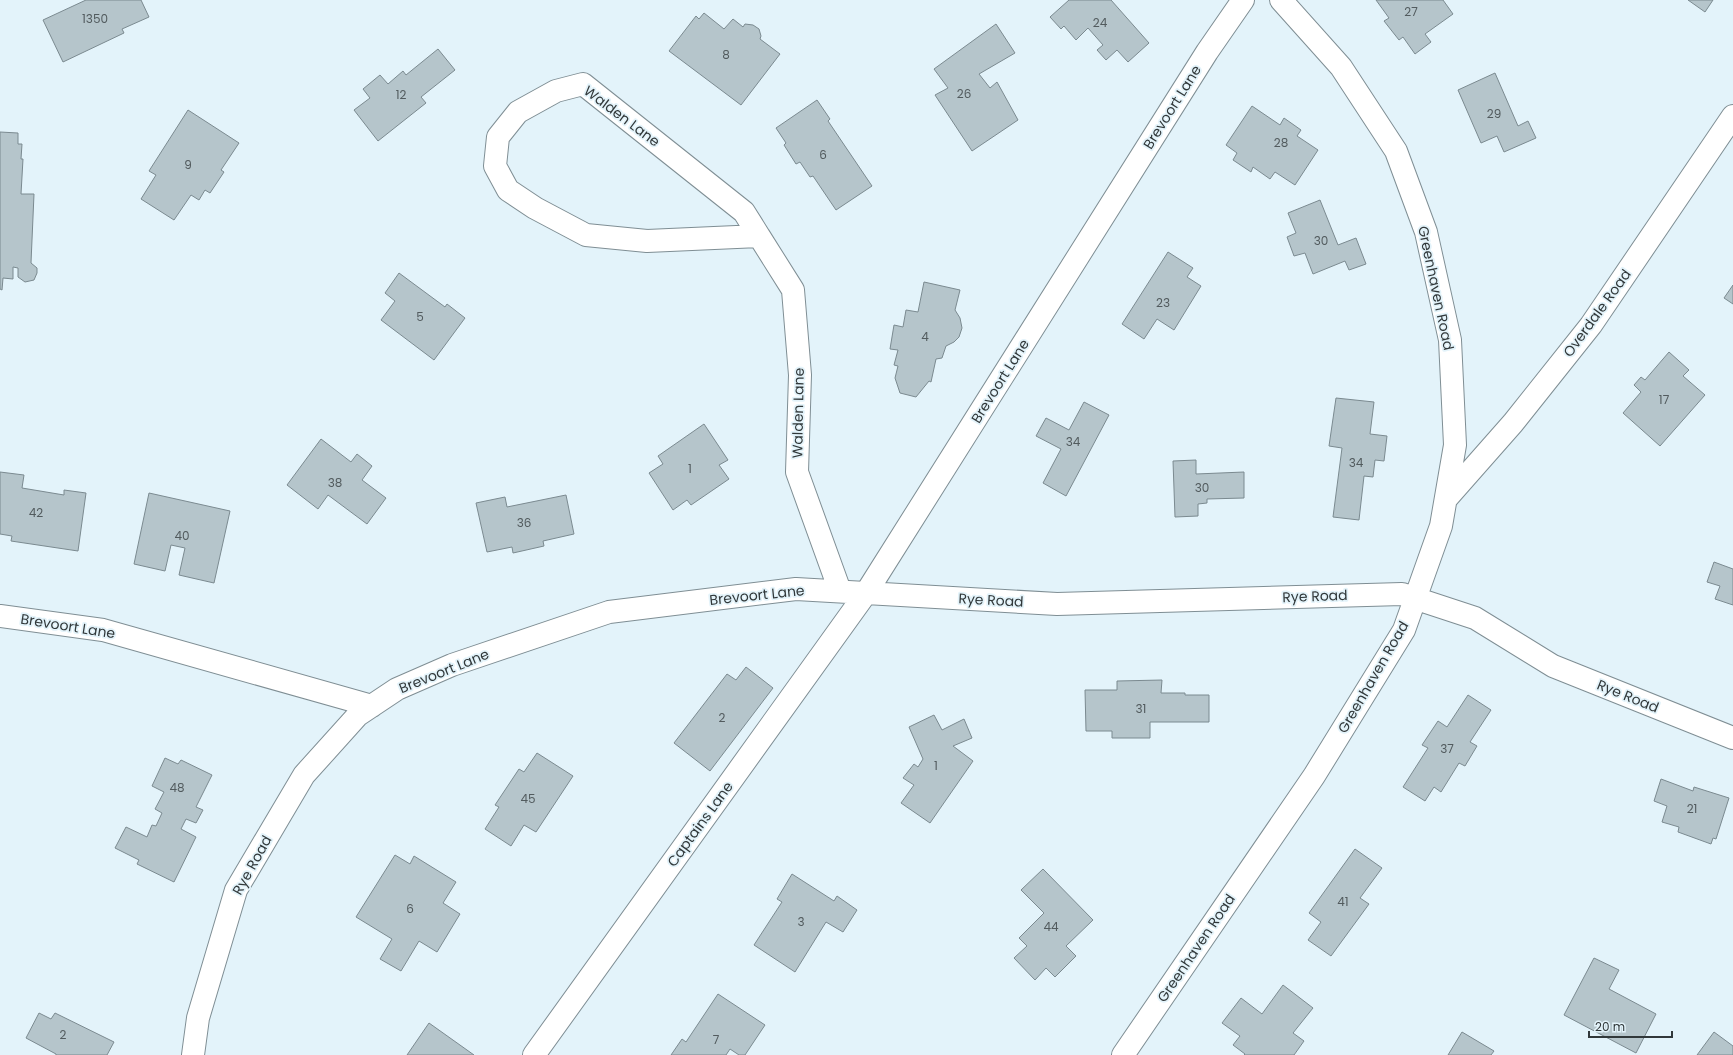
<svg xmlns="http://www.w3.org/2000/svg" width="1733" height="1055" viewBox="0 0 1733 1055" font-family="Poppins,sans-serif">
	<rect width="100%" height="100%" fill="#e3f3fa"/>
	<path fill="#b5c5cb" stroke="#7b8a90" d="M86 0H141L149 17 122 29 124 33 63 62 43 20Z
		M1069 0H1111L1149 43 1128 62 1117 50 1106 60 1097 50 1103 45 1088 28 1076 40 1064 26 1061 29 1050 17Z
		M1376 0H1443L1453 14 1425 34 1431 42 1415 54 1403 37 1399 40 1384 21 1389 18Z
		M1688 0H1713L1705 12Z
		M704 13 724 29 733 19 743 27 745 24 753 25 759 29 761 36 760 39 780 54 741 105 669 51 696 16 699 19Z
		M996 24 1015 53 979 74 990 88 997 82 1018 120 972 151 935 95 948 88 934 69Z
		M438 49 455 70 421 97 426 103 378 141 354 110 370 98 363 89 380 75 388 84 403 71 406 75Z
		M1495 73 1518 126 1528 121 1536 138 1504 152 1497 136 1481 143 1458 90Z
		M817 100 830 119 828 121 872 186 836 210 813 176 810 177 800 162 796 164 784 145 786 143 776 128Z
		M1252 106 1280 125 1284 118 1301 130 1297 136 1318 150 1295 185 1275 172 1270 179 1253 167 1251 172 1233 160 1237 153 1226 145Z
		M188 110 239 143 221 170 224 172 210 193 205 190 199 200 191 195 174 220 141 199 156 175 149 171Z
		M0 132 18 133V144H22L21 159H23L21 194H34L31 263 37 268V273L34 280 25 282 18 277V268L13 267V279L3 278 2 290 0 289Z
		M1320 200 1338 245 1356 238 1366 264 1349 270 1345 261 1313 274 1305 253 1294 256 1287 237 1296 233 1288 213Z
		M1168 252 1193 268 1187 277 1201 286 1174 330 1157 319 1144 339 1122 324Z
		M399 273 445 307 447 304 465 318 434 360 381 320 395 301 385 293Z
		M924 282 960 290 955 310 960 318 962 328 959 337 954 342 946 346 942 358 936 359 931 382 929 381 916 397 900 393 895 378 898 366 894 365 898 350 890 349 894 325 903 327 906 310 918 312Z
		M1733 285V304L1724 298Z
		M1669 352 1689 370 1683 376 1705 395 1660 446 1623 413 1641 392 1634 385 1641 377 1645 380Z
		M1336 398 1374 402 1370 434 1387 436 1384 461 1375 460 1373 477 1364 476 1359 520 1333 517 1342 448 1329 446Z
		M1084 402 1109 415 1066 496 1043 483 1061 449 1036 436 1046 418 1069 430Z
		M704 424 728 460 719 465 729 479 691 505 687 500 673 510 649 473 663 464 658 456Z
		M321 439 351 462 357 454 372 466 362 480 386 498 367 524 328 495 318 509 287 485Z
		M1196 460V474L1244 472V498L1207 499V503L1198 504V516L1175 517 1173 461Z
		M0 472 24 475 22 488 64 495V490L86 493 78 551 11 541 12 536 0 534Z
		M149 493 230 511 214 583 179 575 185 548 171 545 165 571 134 564Z
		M566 495 574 534 543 541 544 546 513 553 512 547 487 552 476 503 505 497 507 507Z
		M1714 562 1733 569V605L1715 599 1720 586 1707 582Z
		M746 667 773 688 710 771 674 743 727 674 736 680Z
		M1162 680 1161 693H1185V695H1209V722H1150V738H1112V731H1086L1085 690H1117V681Z
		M1468 695 1491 710 1470 742 1477 746 1465 766 1459 763 1441 792 1434 787 1425 801 1403 787 1428 748 1422 745 1438 721 1447 727Z
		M934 715 942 730 964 719 972 738 953 746 973 761 930 823 901 803 914 785 903 778 914 764 918 767 923 759 909 727Z
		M537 753 573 776 536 832 524 825 511 846 485 829 499 807 495 805 519 769 524 772Z
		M165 758 178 764 181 760 212 775 196 807 203 810 196 823 186 819 181 829 196 837 174 882 137 864 139 860 115 848 126 827 147 837 152 825 156 826 162 813 155 809 164 792 152 786Z
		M1661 779 1693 791 1694 787 1729 798 1716 839 1713 838 1711 844 1678 832 1679 827 1662 822 1667 806 1654 801Z
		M1355 849 1382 868 1360 898 1369 904 1331 956 1308 940 1321 922 1309 913Z
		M395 855 410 864 414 856 456 882 443 903 460 914 437 952 419 941 401 971 380 959 392 939 356 917Z
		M1043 869 1093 920 1066 946 1076 956 1055 977 1046 968 1035 980 1014 958 1027 946 1019 938 1044 913 1021 890Z
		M792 874 834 901 837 896 857 910 843 932 826 922 795 972 754 945 782 902 777 899Z
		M1594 958 1619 970 1609 989 1656 1014 1636 1053 1564 1015Z
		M1283 985 1313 1008 1293 1033 1304 1041 1294 1055H1244L1245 1054 1233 1045 1240 1036 1222 1023 1241 998 1262 1014Z
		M718 994 765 1025 745 1055H739L730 1049 726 1055H671L682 1039 686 1042Z
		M39 1013 51 1019 55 1013 114 1042 107 1055H56V1054L26 1038Z
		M429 1023 474 1055H407Z
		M1462 1032 1494 1051 1491 1055H1448Z
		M1714 1032 1733 1046V1055H1697Z"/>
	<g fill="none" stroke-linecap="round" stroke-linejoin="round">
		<defs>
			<path id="street" d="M583 84 744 212 759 236 647 241 586 235 535 208 508 190 495 166 498 137 518 112 556 91Z
				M759 236 793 290 800 375 797 472 840 591
				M1446 499 1513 423 1591 325 1733 116
				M0 616 103 630 372 706
				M193 1055 198 1018 236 890 304 775 358 715 397 689 452 665 609 612 796 589 1057 604 1402 594 1475 618 1553 666 1733 738
				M534 1055 866 593 1207 52 1243 0
				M1123 1055 1314 776 1404 630 1441 526 1455 445 1450 340 1426 232 1396 151 1341 67 1281 0"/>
		</defs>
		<use href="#street" stroke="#7f8e94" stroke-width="24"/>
		<use href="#street" stroke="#fff" stroke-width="22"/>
	</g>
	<g text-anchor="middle" stroke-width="3.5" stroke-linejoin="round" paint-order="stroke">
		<g font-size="12" fill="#525b5e">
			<text x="1411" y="16">27</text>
			<text x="95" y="23">1350</text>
			<text x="1100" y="27">24</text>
			<text x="726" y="59">8</text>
			<text x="964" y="98">26</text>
			<text x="401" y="99">12</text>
			<text x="1494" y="118">29</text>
			<text x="1281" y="147">28</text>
			<text x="823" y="159">6</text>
			<text x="188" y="169">9</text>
			<text x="1321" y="245">30</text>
			<text x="1163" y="307">23</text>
			<text x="420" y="321">5</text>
			<text x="925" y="341">4</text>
			<text x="1664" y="404">17</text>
			<text x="1073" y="446">34</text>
			<text x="1356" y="467">34</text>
			<text x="690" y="473">1</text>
			<text x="335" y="487">38</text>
			<text x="1202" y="492">30</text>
			<text x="36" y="517">42</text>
			<text x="524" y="527">36</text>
			<text x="182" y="540">40</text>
			<text x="1141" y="713">31</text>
			<text x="722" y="722">2</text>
			<text x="1447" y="753">37</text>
			<text x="936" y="770">1</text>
			<text x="177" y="792">48</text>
			<text x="528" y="803">45</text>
			<text x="1692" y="813">21</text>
			<text x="1343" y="906">41</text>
			<text x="410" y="913">6</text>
			<text x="801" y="926">3</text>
			<text x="1051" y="931">44</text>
			<text x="63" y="1039">2</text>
			<text x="716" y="1044">7</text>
		</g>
		<g font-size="14" fill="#31383a" stroke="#e3f3fa">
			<text transform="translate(1172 107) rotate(-58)" y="5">Brevoort Lane</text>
			<text transform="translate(622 116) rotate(37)" y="5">Walden Lane</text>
			<text transform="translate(1436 288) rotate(78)" y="5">Greenhaven Road</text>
			<text transform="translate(1597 313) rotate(-54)" y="5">Overdale Road</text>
			<text transform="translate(1000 381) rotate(-58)" y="5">Brevoort Lane</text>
			<text transform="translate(798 413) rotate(-89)" y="5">Walden Lane</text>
			<text transform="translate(757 595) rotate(-6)" y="5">Brevoort Lane</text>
			<text transform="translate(1315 596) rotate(-2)" y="5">Rye Road</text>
			<text transform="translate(991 600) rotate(3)" y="5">Rye Road</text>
			<text transform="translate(68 626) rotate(9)" y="5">Brevoort Lane</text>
			<text transform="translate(444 671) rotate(-22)" y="5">Brevoort Lane</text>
			<text transform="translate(1373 677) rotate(-60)" y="5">Greenhaven Road</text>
			<text transform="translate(1628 696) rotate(22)" y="5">Rye Road</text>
			<text transform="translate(700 824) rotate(-54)" y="5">Captains Lane</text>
			<text transform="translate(252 865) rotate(-61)" y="5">Rye Road</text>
			<text transform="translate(1196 948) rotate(-56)" y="5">Greenhaven Road</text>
		</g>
	</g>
	<path d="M1589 1031v6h83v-6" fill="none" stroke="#31383a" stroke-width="2"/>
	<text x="1595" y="1031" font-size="12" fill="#31383a" stroke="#e3f3fa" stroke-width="3" paint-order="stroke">20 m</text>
</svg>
